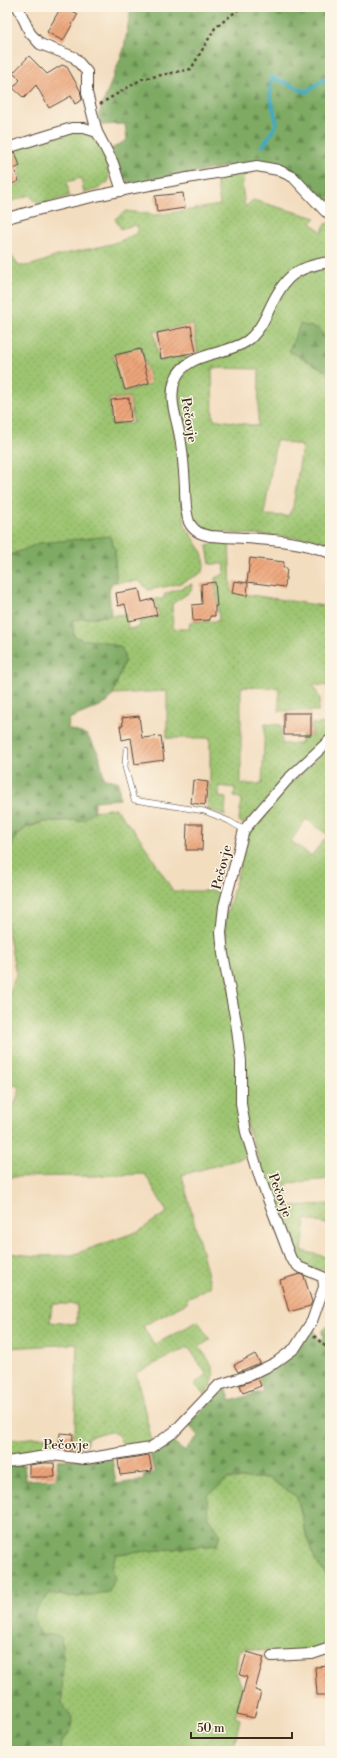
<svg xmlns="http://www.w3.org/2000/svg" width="337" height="1758" viewBox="0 0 337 1758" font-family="'Libre Bodoni',serif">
	<defs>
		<pattern id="grass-dots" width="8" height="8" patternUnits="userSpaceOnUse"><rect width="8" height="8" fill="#9dc571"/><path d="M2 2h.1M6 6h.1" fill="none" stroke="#88a961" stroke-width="1.8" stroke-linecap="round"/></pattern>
		<pattern id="forest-firs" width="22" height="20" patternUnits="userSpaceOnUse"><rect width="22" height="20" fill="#7eaa63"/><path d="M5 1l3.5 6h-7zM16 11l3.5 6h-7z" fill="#688b51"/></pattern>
		<pattern id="building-hatch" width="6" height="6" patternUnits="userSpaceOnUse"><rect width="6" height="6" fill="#eda57a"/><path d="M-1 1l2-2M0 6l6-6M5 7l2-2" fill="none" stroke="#c18763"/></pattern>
	</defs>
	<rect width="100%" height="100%" fill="#fcf5e5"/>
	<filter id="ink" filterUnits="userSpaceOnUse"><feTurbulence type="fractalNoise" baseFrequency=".025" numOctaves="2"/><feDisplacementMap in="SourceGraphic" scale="8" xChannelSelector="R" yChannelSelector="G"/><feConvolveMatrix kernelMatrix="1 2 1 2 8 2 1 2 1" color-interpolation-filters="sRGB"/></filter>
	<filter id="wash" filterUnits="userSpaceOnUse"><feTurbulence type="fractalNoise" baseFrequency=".012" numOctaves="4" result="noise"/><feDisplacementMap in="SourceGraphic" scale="16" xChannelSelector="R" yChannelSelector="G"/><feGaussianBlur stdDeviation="0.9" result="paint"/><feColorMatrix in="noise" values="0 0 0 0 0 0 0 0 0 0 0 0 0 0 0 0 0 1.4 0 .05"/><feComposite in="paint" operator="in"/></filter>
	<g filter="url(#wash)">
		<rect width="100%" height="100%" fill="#f3ddbf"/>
		<path fill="url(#grass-dots)" stroke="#6c7848" fill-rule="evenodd" d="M66 131C72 131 79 130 85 132 102 138 111 165 108 182L98 189 84 193 81 178 67 182 69 196 40 205 29 195 7 203V189L22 182 18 170 21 168 13 149Z
			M244 172 242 185 245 207 253 200 316 218 311 223 322 232 325 224 330 223V257C295 262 281 275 267 307 262 319 255 331 245 339 232 348 213 350 198 354L193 324 154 332 159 361 186 356V360L173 373 169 383 185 525 201 550 205 563 203 571 198 575 178 584 148 590 139 581 116 582 115 549 18 551 7 557V250L19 266C34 267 46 259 61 255 87 248 115 247 138 232V227L134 225 121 229 115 219 126 211 157 215 220 205 216 179ZM141 347 151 384 123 392 113 355ZM130 397 133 423 111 424 109 399Z
			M330 266V340L289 351 328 372 330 383V549L300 538 204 531 195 522 191 515 176 406C175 363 199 363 233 350 238 348 246 347 249 343 269 319 276 285 306 272 313 268 322 267 330 266ZM212 368 259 369 258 426 213 419ZM276 440 302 446 293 507 288 516 264 515Z
			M218 540H229L231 592 330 607V686L313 685 320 699 318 711H279V688L241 687V784H262L265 724 281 725 282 744H300L302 736H312V724L330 723V733L293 769 251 817 243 824 239 821 241 798 234 797 235 788 219 786V797L226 798 225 816 207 808 210 778V738H167V691L113 694 125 659 103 641 83 640 74 636 72 620 126 614 128 629 140 627 139 621 159 616 155 599H163L165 594 192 584 191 591 172 604 173 629H189L190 622 219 621 215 578 224 574 225 564H210L207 546Z
			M330 749V1179L287 1183 288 1206 330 1204V1225L306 1219 302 1251 327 1257 326 1270 312 1269 300 1263 293 1257 277 1219 247 1124 226 960 225 922 249 831 279 794 326 750ZM306 819 328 835 311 856 291 841Z
			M115 808 140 838 173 891H224L231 1007 250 1156 182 1175 211 1287 187 1298V1303L143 1326 154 1345 198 1321 210 1340 199 1347C214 1366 220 1373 205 1395L194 1384 207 1375 189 1348 178 1352 136 1373 152 1442 125 1449 118 1435 110 1431 88 1437 86 1446H71L72 1434 75 1429 77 1344 7 1348V1253L37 1256 72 1255 139 1231 167 1212 145 1174 94 1176 7 1177V1108L14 1105 20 1089 18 1086 12 1085C5 1061 3 997 16 975L7 926V864L13 841 26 828 44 822 84 820 94 811ZM52 1304H77V1324L50 1322Z
			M55 1436 58 1437 57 1452 39 1451 7 1459V1440Z
			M269 1478 297 1497 307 1538 315 1560 330 1580V1645L310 1652 287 1654 244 1648 238 1653 236 1672 242 1687 235 1717 240 1719 233 1751H60L61 1743 71 1730 62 1705 63 1655 52 1635H40L33 1620 37 1606 50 1594 78 1597 115 1579 112 1568 116 1554 217 1545 220 1534 208 1517 207 1496 228 1479Z"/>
		<path fill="url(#forest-firs)" stroke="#5c6a40" d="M131 7H330V210C308 187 291 161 257 161L142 182 130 183 123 177 111 149 127 140 125 124 102 125 98 116 124 49Z
			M300 324 319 329 327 340H330V383L328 372 289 351Z
			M110 536 115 549 116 582 112 583 109 589 111 615 72 620 74 636 83 640 103 641 122 648 125 659 113 694 107 703 69 719 68 729 87 735 99 754 104 779 118 781 120 799 95 801 94 811 84 820C62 821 24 817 13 842 10 849 9 857 7 864V557L39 543Z
			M330 1324V1580L315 1560 307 1538 297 1497 269 1478 228 1479 207 1496 208 1517 220 1534 217 1545 116 1554 112 1568 115 1579 109 1592 78 1597 50 1594C33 1610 30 1612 40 1635H52L61 1637 63 1655 62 1704 72 1717 71 1730 61 1743 60 1751H7V1466L24 1465 26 1480 56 1479 58 1460 112 1458 116 1484 144 1480 143 1475 154 1473 150 1452 168 1439 184 1451 198 1436 188 1424 214 1398 226 1389 231 1401 263 1391 258 1375 313 1328 320 1341 325 1338 321 1332Z"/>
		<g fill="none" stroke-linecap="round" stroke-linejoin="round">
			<path stroke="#41aac1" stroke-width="4" d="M263 146 277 124 270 95 272 77 306 92 330 76"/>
		</g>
		<g id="blocks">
			<path fill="url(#building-hatch)" d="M61 7H65L78 14 63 41 47 32Z
				M29 56 47 74 62 65 67 67 80 90 82 100 75 104 71 96 49 108 36 85 24 98 13 88 20 80 13 73Z
				M15 152 20 166 14 169 19 181 7 186V154Z
				M183 193 185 208 157 212 155 196Z
				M191 326 196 352 161 359 157 333Z
				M140 349 149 383 125 390 115 355Z
				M129 398 131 421 113 423 111 400Z
				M250 558 284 562 283 568H287L285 587 247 582Z
				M234 581 248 583 247 596 232 593Z
				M215 582 217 606H215V616H210V620L193 621 192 605 202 604 201 584Z
				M139 589 142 602 153 599 157 615 129 621 125 604 118 606 116 593Z
				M284 713H311V735H284Z
				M139 716 142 738 161 736 164 760 135 764 131 738 122 740 120 726H123L122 718Z
				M193 780 208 782 205 805 191 803Z
				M187 824H203L202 850H186Z
				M300 1274 304 1276 312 1302 310 1306 289 1312 280 1280Z
				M255 1354 260 1363 238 1372 234 1365Z
				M258 1378 261 1386 243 1393 240 1385Z
				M60 1433 73 1434 72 1449 59 1448Z
				M149 1455 152 1471 120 1475 118 1460Z
				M44 1463H54L55 1477H29V1465Z
				M247 1652 264 1657 255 1690 261 1692 254 1718 237 1714 247 1677 240 1675Z
				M330 1666V1695H317L315 1667Z"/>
		</g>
	</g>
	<g filter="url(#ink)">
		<use href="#blocks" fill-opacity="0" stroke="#574536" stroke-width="1"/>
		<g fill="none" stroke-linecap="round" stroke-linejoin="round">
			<defs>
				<path id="lane" d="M126 749 125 767 134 800 204 811 229 821 244 830"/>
				<path id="street" d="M18 7 30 33 40 44 74 57 87 72V93L97 132 113 163 122 191
					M7 148 72 128H84L97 132
					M7 218C89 195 173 180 257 166L278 170 293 177 325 211 330 214
					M330 262C293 267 283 279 268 312 263 323 257 334 247 341 225 356 185 352 175 380 168 399 177 419 180 437 183 453 184 470 185 486 185 498 185 510 189 522 194 532 201 534 210 536 247 539 297 538 330 553
					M7 1462 52 1455 85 1459 150 1448 174 1432 219 1385 250 1375 275 1363 295 1348 312 1321 324 1287 323 1277 299 1267 291 1259 260 1178 246 1132 241 1104V1061L236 1022 223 954 221 933 224 906 244 830 287 780 330 740
					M272 1656 312 1654 330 1648"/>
			</defs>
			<use href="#lane" stroke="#574536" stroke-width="6"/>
			<use href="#street" stroke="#574536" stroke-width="12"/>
			<path stroke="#574536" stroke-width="2.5" stroke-dasharray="3 3" stroke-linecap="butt" d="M100 104 142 79 191 69 215 28 239 9V7
				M314 1336 325 1346H330"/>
			<use href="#lane" stroke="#fff" stroke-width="5"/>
			<use href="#street" stroke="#fff" stroke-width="10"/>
		</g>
	</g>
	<g text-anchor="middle" stroke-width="3" stroke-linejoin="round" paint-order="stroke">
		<g font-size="13" fill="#3b2a1e" stroke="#fcf5e5">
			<text transform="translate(190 420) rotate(81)" y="5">Pečovje</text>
			<text transform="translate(221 867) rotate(-76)" y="5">Pečovje</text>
			<text transform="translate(281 1195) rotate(70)" y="5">Pečovje</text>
			<text x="66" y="1449">Pečovje</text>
		</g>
	</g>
	<rect width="337" height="1758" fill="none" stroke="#fcf5e5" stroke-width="24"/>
	<path d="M191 1732v6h101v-6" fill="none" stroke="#3b2a1e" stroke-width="2"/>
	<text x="197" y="1732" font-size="12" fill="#3b2a1e" stroke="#fcf5e5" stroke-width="3" paint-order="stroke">50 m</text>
</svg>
